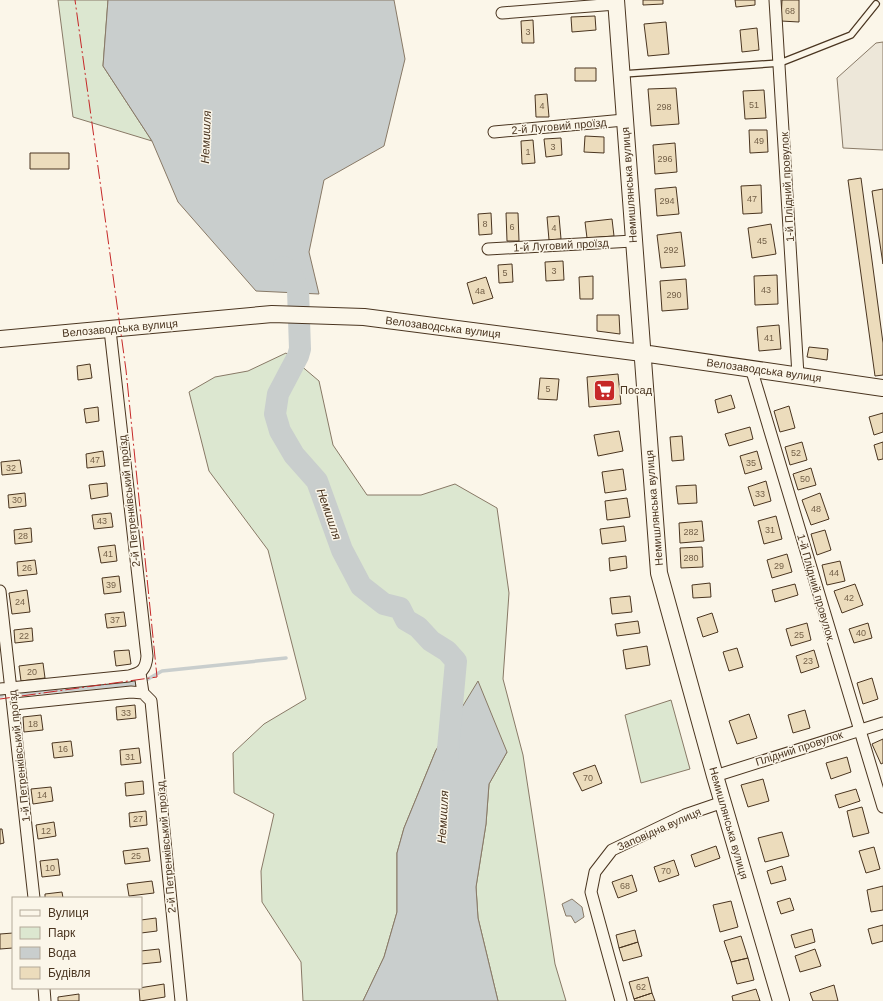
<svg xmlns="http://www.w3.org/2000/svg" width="883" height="1001" viewBox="0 0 883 1001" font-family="Helvetica,sans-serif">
	<rect width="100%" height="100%" fill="#fbf6e9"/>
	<path fill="#dce7d0" stroke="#887966" d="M58 0H108L103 66 152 141 73 117Z
		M286 353 319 381 333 445 367 495H421L455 484 497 508 509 593 503 679 523 755 555 964 566 1001H498L478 918 476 887 486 824 489 784 507 752 436 750 404 828 397 853V912L384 957 363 1001H303L301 962 262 902 261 871 274 814 234 793 233 753 264 724 306 699 268 550 209 471 189 392 215 377 248 371Z
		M671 700 690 769 641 783 625 715Z"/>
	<path fill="#ede7d9" stroke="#887966" d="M883 42V150L843 148 837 78 876 43Z"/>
	<path fill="#c9cecd" stroke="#887966" d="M108 0H394L405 59 384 146 324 180 309 252 319 294 256 291 178 202 152 141 103 66Z
		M478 681 507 752 489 784 486 824 476 887 478 918 498 1001H363L384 957 397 912V853L404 828 436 750Z
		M572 899 582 907 584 917 575 923 571 916H566L562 904Z"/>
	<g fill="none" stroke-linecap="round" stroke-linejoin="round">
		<path stroke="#c9cecd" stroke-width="3.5" d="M23 694 141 683 162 671 286 658
			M0 696H2"/>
		<path stroke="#c9cecd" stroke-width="22" d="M284 267 293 277 298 290 300 349 298 356 278 394 275 414 280 431 294 455 317 481 342 550 361 586 384 604 400 608 406 620 418 627 431 641 447 651 456 661 447 760"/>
	</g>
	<path fill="#ecdcbc" stroke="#4a3520" d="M643 0H663V4L643 5Z
		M735 0H755V5L736 7Z
		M782 0H799V22L781 21Z
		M595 16 596 30 572 32 571 17Z
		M533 20 534 43H522L521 21Z
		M666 22 669 54 648 56 644 24Z
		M757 28 759 50 742 52 740 30Z
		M575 68H596V81H575Z
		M676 88 679 124 651 126 648 89Z
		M764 90 766 118 745 119 743 91Z
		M547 94 549 117H536L535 95Z
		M749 130H767L768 152 750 153Z
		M585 136 604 137V153L584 152Z
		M561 138 562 155 546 157 544 139Z
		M533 140 535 163 522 164 521 141Z
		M675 143 677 172 655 174 653 145Z
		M30 153H69V169H30Z
		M861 178 883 343V375L875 376 848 180Z
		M761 185 762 213 743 214 741 186Z
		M676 187 679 214 657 216 655 189Z
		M883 189V264L872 191Z
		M491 213 492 234 479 235 478 214Z
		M506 213H518L519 241H507Z
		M559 216 561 239 549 240 547 217Z
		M612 219 614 236 587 238 585 222Z
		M771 224 776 254 752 258 748 228Z
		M681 232 685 266 661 268 657 235Z
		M563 261 564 280 546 281 545 262Z
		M512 264 513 282 499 283 498 265Z
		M777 275 778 304 755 305 754 276Z
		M593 276V299H580L579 277Z
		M486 277 493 298 473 304 467 283Z
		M686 279 688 309 662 311 660 281Z
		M597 315H619L620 334 597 331Z
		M779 325 781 349 759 351 757 327Z
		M809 347 828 349 827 360 807 357Z
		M90 364 92 378 78 380 77 366Z
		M618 374 621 404 589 407 587 377Z
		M540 378 559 379 557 400 538 399Z
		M731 395 735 408 718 413 715 400Z
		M789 406 795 428 780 432 774 411Z
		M98 407 99 421 86 423 84 409Z
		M883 413V432L874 435 869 417Z
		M750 427 753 439 729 446 725 434Z
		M619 431 623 451 598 456 594 435Z
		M682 436 684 460 672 461 670 437Z
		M802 442 807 460 790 465 785 447Z
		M883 442V459L878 460 874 445Z
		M103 451 105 466 87 468 86 454Z
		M757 451 762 469 745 474 740 456Z
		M20 460 22 473 2 475 1 462Z
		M811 468 816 485 798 490 793 474Z
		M623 469 626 490 605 493 602 472Z
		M766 481 771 501 754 506 748 487Z
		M107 483 108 496 91 499 89 485Z
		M696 485 697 503 678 504 676 486Z
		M25 493 26 506 9 508 8 495Z
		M820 493 829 519 811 525 802 500Z
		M627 498 630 517 607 520 605 501Z
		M111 513 113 527 94 529 92 515Z
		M776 516 782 539 764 544 758 521Z
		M702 521 704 541 680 543 679 523Z
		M624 526 626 541 602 544 600 529Z
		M31 528 32 542 15 544 14 530Z
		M825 530 831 550 817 555 811 534Z
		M115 545 117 561 101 563 98 547Z
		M702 547 703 567 681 568 680 548Z
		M787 554 792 572 772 578 767 560Z
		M626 556 627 568 610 571 609 558Z
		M35 560 37 574 18 576 17 562Z
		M840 561 845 581 827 585 822 565Z
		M119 576 121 592 104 594 102 578Z
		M710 583 711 597 693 598 692 585Z
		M795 584 798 595 775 602 772 590Z
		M855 584 863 605 842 613 834 591Z
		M27 590 30 612 12 614 9 593Z
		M630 596 632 612 612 614 610 598Z
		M124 612 126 626 107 628 105 614Z
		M712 613 718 632 703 637 697 618Z
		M638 621 640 633 617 636 615 624Z
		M807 623 811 640 791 646 786 629Z
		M868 623 872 638 854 643 849 629Z
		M32 628 33 641 15 643 14 630Z
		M647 646 650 665 626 669 623 650Z
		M737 648 743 667 729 671 723 652Z
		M129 650 131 664 116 666 114 651Z
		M814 650 819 667 801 673 796 656Z
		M43 663 45 678 21 681 19 666Z
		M872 678 878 699 863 704 857 683Z
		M135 705 136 718 117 720 116 707Z
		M805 710 810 728 793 733 788 715Z
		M749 714 757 738 737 744 729 721Z
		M41 715 43 730 24 732 23 717Z
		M883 739V763L881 764 872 744Z
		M71 741 73 756 54 758 52 743Z
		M139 748 141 763 121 765 120 750Z
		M847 757 851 772 831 779 826 763Z
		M595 765 602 783 582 791 573 773Z
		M763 779 769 801 748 807 741 785Z
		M143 781 144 794 126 796 125 783Z
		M51 787 53 801 33 804 31 789Z
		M856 789 860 801 839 808 835 795Z
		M862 807 869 833 853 837 847 811Z
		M146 811 147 825 130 827 129 813Z
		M54 822 56 836 38 839 36 825Z
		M0 829H2L4 843 0 844Z
		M782 832 789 856 765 862 758 838Z
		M716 846 720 858 695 867 691 855Z
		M874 847 880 869 866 873 859 851Z
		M148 848 150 861 125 864 123 851Z
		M58 859 60 875 42 877 40 861Z
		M674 860 679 875 659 882 654 867Z
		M782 866 786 880 771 884 767 871Z
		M632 875 637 891 618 898 612 882Z
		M152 881 154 893 129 896 127 884Z
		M883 886V910L871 912 867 890Z
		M62 892 63 898H45V894Z
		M790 898 794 910 781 914 777 902Z
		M731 901 738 927 720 932 713 905Z
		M156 918 157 931 141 933V920Z
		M883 925V941L872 944 868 929Z
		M812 929 815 942 795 948 791 935Z
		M635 930 638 942 619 948 616 935Z
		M13 933V948L0 949V934Z
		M741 936 748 958 731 962 724 941Z
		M638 942 642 956 623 961 619 948Z
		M159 949 161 962 141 964V951Z
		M815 949 821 966 800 972 795 956Z
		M748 958 754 980 737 984 731 962Z
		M648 977 652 993 634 999 629 982Z
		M164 984 165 997 140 1001 139 988Z
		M834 985 838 1001H813L810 993Z
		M756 989 760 1001H733L732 996Z
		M652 993 655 1001H635L634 999Z
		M79 994V1001H58V997Z"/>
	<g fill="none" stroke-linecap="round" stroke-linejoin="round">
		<defs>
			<path id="lane" d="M623 74 780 63 851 35 876 4"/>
			<path id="street" d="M775 0 798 375
				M502 13 616 4
				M494 132 624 120
				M488 249 633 241
				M751 368 883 807
				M0 591 34 898
				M140 673 143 693
				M0 689 129 676C142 673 146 669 147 656L110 330
				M14 704 131 692 143 693 151 701 181 1001
				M715 776 883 723
				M44 988 45 1001
				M621 1001 591 892 595 872 612 850 685 815 723 802"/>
			<path id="secondary" d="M616 0 659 573 715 776 781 1001
				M0 339 272 314 364 317 642 353 883 388"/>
		</defs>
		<use href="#lane" stroke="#4a3520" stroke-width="8"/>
		<use href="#street" stroke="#4a3520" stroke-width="13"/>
		<use href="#secondary" stroke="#4a3520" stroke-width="18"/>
		<use href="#lane" stroke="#fbf6e9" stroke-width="5.5"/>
		<use href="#street" stroke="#fbf6e9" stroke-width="11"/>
		<use href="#secondary" stroke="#fbf6e9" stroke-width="16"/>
		<path stroke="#c62828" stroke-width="1" stroke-dasharray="14 3 2 3" stroke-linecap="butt" d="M0 699 157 677 126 370 75 0"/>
	</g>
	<defs>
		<symbol id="supermarket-square" viewBox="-11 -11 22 22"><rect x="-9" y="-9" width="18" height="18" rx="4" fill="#c62828" stroke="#fbf6e9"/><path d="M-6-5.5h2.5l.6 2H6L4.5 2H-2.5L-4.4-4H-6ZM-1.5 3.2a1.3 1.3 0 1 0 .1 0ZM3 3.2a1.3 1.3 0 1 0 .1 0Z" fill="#fff"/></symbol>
	</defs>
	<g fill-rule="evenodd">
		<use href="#supermarket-square" x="592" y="378" width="25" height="25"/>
	</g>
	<g text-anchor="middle" stroke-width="3" stroke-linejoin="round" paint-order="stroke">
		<g font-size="9" fill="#725f47">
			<text x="790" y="14">68</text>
			<text x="528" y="35">3</text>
			<text x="754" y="108">51</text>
			<text x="542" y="109">4</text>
			<text x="664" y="110">298</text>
			<text x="759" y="144">49</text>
			<text x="553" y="150">3</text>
			<text x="528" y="155">1</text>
			<text x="665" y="162">296</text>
			<text x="752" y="202">47</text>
			<text x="667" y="204">294</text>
			<text x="485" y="227">8</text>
			<text x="512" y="230">6</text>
			<text x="554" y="231">4</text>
			<text x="762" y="244">45</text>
			<text x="671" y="253">292</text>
			<text x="554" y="274">3</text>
			<text x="505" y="276">5</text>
			<text x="766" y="293">43</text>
			<text x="480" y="294">4а</text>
			<text x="674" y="298">290</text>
			<text x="769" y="341">41</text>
			<text x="548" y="392">5</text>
			<text x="796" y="456">52</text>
			<text x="95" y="463">47</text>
			<text x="751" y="466">35</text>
			<text x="11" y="471">32</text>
			<text x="805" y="482">50</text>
			<text x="760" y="497">33</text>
			<text x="17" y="503">30</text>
			<text x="816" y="512">48</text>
			<text x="102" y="524">43</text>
			<text x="770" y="533">31</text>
			<text x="691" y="535">282</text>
			<text x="23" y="539">28</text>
			<text x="108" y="557">41</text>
			<text x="691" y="561">280</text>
			<text x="779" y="569">29</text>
			<text x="27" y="571">26</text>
			<text x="834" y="576">44</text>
			<text x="111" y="588">39</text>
			<text x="849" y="601">42</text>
			<text x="20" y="605">24</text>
			<text x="115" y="623">37</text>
			<text x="861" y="636">40</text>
			<text x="799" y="638">25</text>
			<text x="24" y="639">22</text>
			<text x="808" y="664">23</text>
			<text x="32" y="675">20</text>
			<text x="126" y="716">33</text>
			<text x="33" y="727">18</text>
			<text x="63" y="752">16</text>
			<text x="130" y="760">31</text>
			<text x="588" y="781">70</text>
			<text x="42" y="798">14</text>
			<text x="138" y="822">27</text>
			<text x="46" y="834">12</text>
			<text x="136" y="859">25</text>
			<text x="50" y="871">10</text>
			<text x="666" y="874">70</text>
			<text x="625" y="889">68</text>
			<text x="641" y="990">62</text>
		</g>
		<g font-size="11" fill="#4a3520" stroke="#fbf6e9">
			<text transform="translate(559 126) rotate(-5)" y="4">2-й Луговий проїзд</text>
			<text transform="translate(629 185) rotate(-94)" y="4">Немишлянська вулиця</text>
			<text transform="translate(787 187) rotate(-93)" y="4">1-й Плідний провулок</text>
			<text transform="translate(561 245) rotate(-3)" y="4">1-й Луговий проїзд</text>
			<text transform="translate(443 327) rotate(7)" y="4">Велозаводська вулиця</text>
			<text transform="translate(120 328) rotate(-5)" y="4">Велозаводська вулиця</text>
			<text transform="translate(764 370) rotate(8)" y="4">Велозаводська вулиця</text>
			<text transform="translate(129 501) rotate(-96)" y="4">2-й Петренківський проїзд</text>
			<text transform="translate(654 508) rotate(-95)" y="4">Немишлянська вулиця</text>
			<text transform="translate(816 587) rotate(74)" y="4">1-й Плідний провулок</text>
			<text transform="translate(799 748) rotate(-18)" y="4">Плідний провулок</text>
			<text transform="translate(19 756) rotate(-96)" y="4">1-й Петренківський проїзд</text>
			<text transform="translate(729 823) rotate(74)" y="4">Немишлянська вулиця</text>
			<text transform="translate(659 829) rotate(-24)" y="4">Заповідна вулиця</text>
			<text transform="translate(166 847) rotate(-95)" y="4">2-й Петренківський проїзд</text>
		</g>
		<g font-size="11" fill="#4a3520" stroke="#fbf6e9" text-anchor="start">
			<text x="620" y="394">Посад</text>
		</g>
		<g font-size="12" font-style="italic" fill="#4a3520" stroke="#fbf6e9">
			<text transform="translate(206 137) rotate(-88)" y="4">Немишля</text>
			<text transform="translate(329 514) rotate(71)" y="4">Немишля</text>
			<text transform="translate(443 817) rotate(-87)" y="4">Немишля</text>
		</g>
	</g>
	<rect x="12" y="897" width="130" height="92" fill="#fbf6e9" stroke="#b4a999"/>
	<rect x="20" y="910" width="20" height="6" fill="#fbf6e9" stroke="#b4a999"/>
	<text x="48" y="917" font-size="12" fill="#4a3520">Вулиця</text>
	<rect x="20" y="927" width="20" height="12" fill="#dce7d0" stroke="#b4a999"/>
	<text x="48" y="937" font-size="12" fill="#4a3520">Парк</text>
	<rect x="20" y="947" width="20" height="12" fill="#c9cecd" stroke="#b4a999"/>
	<text x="48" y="957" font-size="12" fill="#4a3520">Вода</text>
	<rect x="20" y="967" width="20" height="12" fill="#ecdcbc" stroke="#b4a999"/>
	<text x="48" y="977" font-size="12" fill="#4a3520">Будівля</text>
</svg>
